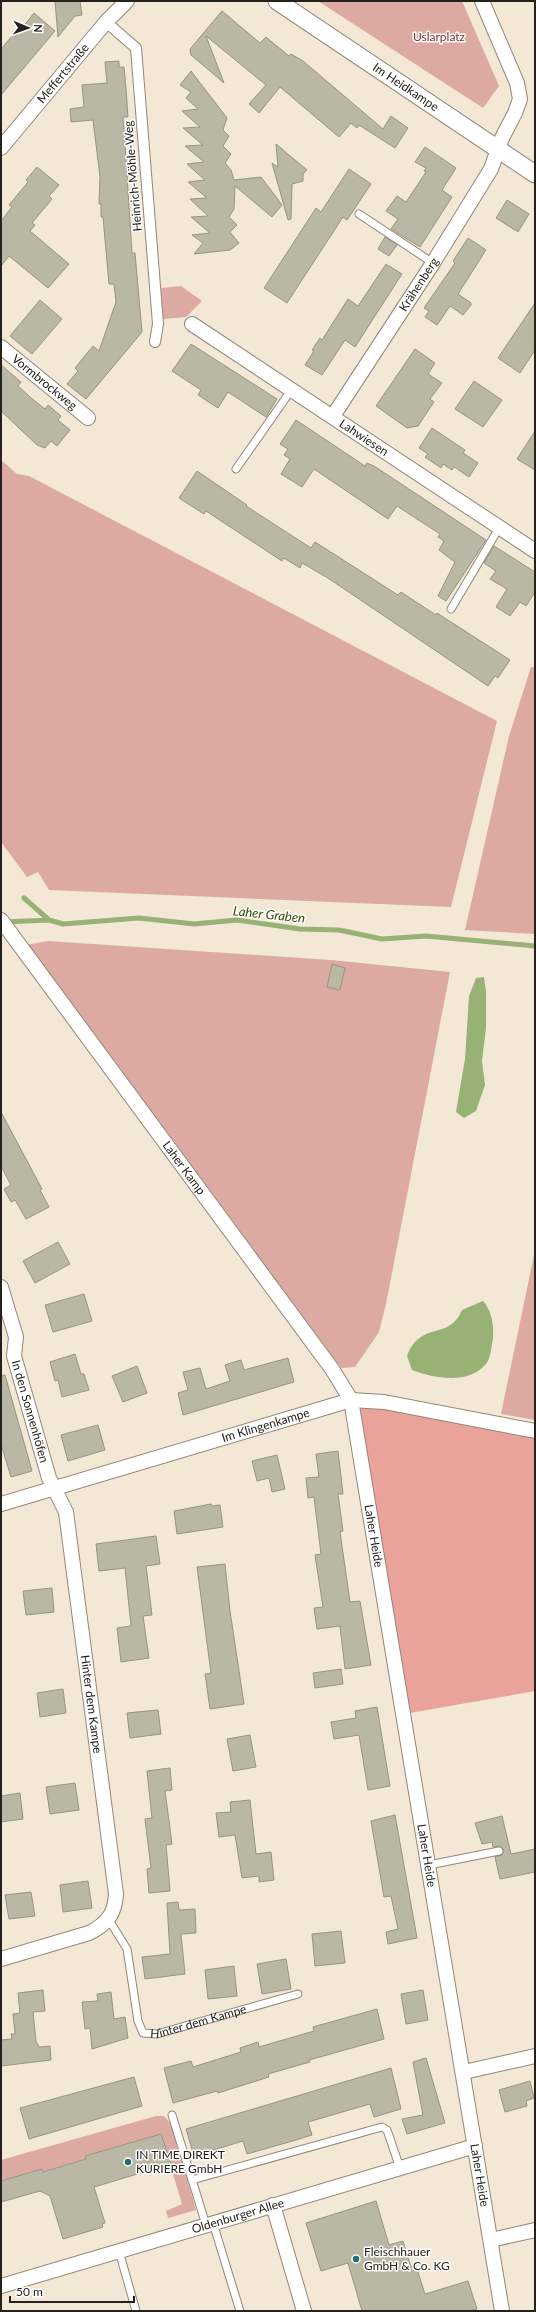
<svg xmlns="http://www.w3.org/2000/svg" width="536" height="2312" viewBox="0 0 536 2312" font-family="Lato,sans-serif">
	<rect width="100%" height="100%" fill="#f3e7d6"/>
	<path fill="#dda9a3" d="M318 1H462L499 86 483 108Z
		M181 286 202 301 186 317 163 319 161 288Z
		M1 460 17 474 29 476 497 721 451 907 49 890 38 872 27 877 1 842Z
		M531 667H535V934L465 930 509 736Z
		M48 941 331 960 450 972 386 1304 379 1332 355 1367 341 1368 26 945Z
		M535 1250V1420L501 1414Z
		M156 2116H164L171 2124 196 2210 168 2218 166 2211 182 2204 161 2134 85 2156 86 2159 43 2172 42 2169 1 2181V2160Z"/>
	<path fill="#eaa39b" d="M351 1400 535 1438V1691L404 1714Z"/>
	<path fill="#98b175" d="M484 977 486 991V1028L482 1061 485 1085 476 1111 464 1118 456 1112 465 1059 469 996 476 978Z
		M483 1301C492 1311 494 1326 493 1339 491 1347 491 1359 485 1365 468 1385 432 1378 412 1370L407 1356C422 1319 448 1342 462 1310Z"/>
	<g fill="none" stroke-linecap="round" stroke-linejoin="round">
		<path stroke="#98b175" stroke-width="5" d="M24 898 49 920
			M4 922 49 920 63 924 139 918 194 924 237 920 300 929 339 930 382 939 426 936 535 946"/>
	</g>
	<path fill="#bab8a5" stroke="#969482" d="M55 1H80L82 15 75 16 58 37Z
		M222 11 260 43 266 37 289 56 291 54 303 61 383 129 391 116 408 128 395 148 359 125 357 128 351 123 339 137 280 87 259 113 249 104 266 85 206 36 224 83 191 55 190 49Z
		M34 13 55 31 1 95V49L13 35 15 37Z
		M119 61V67H124L126 88 128 117H123L126 159 132 253H135L142 332 86 399 67 384 78 371 75 368 93 346 99 351 116 302 114 284H109L103 217H101V204H99L100 177 93 120 71 122 70 109 84 107 82 85 107 83 105 62Z
		M191 71 227 118 223 130 229 136 223 146 231 154 225 163 231 170 234 180 261 177 282 205 272 217 235 186 234 209 229 217 237 225 230 232 239 243 230 250 194 254 203 243 192 235 210 233 191 217 208 216 190 199 207 198 188 182 205 180 187 164 204 162 185 146 203 145 183 128 200 127 182 111 198 109 186 98 191 92 180 85Z
		M276 144 307 170 303 174V181L292 184 291 219 288 220 272 163 278 167Z
		M425 147 456 168 442 190 452 197 420 247 391 229 398 219 386 211 397 196 406 202 426 172 424 171 426 168 415 162Z
		M37 167 59 185 49 196 52 199 32 223 35 225 30 231 69 264 48 288 9 256 1 266V221L12 207 9 205 28 182 26 180Z
		M349 169 371 184 347 220 343 217 287 303 264 288 316 208 321 212Z
		M507 200 529 214 518 232 496 218Z
		M385 237 397 245 389 256 378 249Z
		M468 238 486 250 458 294 471 303V305L463 315 450 306 437 325 425 317 429 311 424 308 455 263 453 261Z
		M386 264 402 274 355 347 345 340 322 375 305 365 314 351 312 350 320 338 322 340 348 299 358 306Z
		M40 300 62 319 32 354 10 336Z
		M535 303V350L520 373 498 358Z
		M191 344 277 399 266 417 228 392 218 408 198 395 201 390 172 371Z
		M415 349 435 363 428 374 442 383 430 399 434 402 418 426 407 428 376 406Z
		M1 365 21 382 18 386 30 397 45 409 48 405 61 416 58 420 70 430 57 446 51 441 45 448 37 445 1 411Z
		M474 381 502 400 483 427 455 409Z
		M296 420 365 466 367 463 374 466 486 540 446 601 438 596 455 562 439 550 444 541 438 537 440 534 397 506 388 519 314 469 302 487 281 474 290 459 284 455 288 449 280 444Z
		M432 428 465 450 463 453 478 463 469 477 454 467 452 470 443 464 441 468 425 457 428 454 419 448Z
		M535 431V470L517 459Z
		M197 471 247 505 246 506 311 548 315 542 398 595 401 592 436 615 437 613 510 660 498 678 495 676 488 686 328 578 302 563 300 568 284 558 282 561 206 511 204 514 179 498Z
		M494 546 535 572V592L526 606 520 602 510 616 496 607 507 589 490 579 496 571 484 563Z
		M332 964 345 968 340 990 327 987Z
		M1 1112 42 1189 40 1190 49 1207 26 1219 15 1200 11 1202 4 1189 11 1185 1 1166Z
		M58 1242 70 1264 35 1283 23 1261Z
		M84 1294 92 1321 53 1332 45 1305Z
		M75 1354 81 1374H84L89 1390 62 1397 58 1380 55 1381 50 1362Z
		M288 1358 294 1382 183 1415 178 1393 188 1390 183 1372 200 1368 206 1389 230 1381 225 1365 241 1360 244 1370Z
		M137 1366 147 1393 123 1402 112 1376Z
		M5 1375 32 1471 11 1477 1 1444V1376Z
		M98 1425 105 1450 68 1461 61 1435Z
		M338 1451 343 1494H338L343 1531 340 1532 350 1602 360 1601 371 1665 345 1669 340 1626 317 1629 314 1608 323 1607 315 1555 321 1554 314 1497 308 1498 306 1478 319 1477 316 1454Z
		M277 1455 285 1489 272 1492 269 1478 257 1481 252 1461Z
		M211 1504 212 1506 220 1505 223 1527 177 1534 174 1511Z
		M156 1536 160 1564 146 1566 152 1615 143 1616 149 1658 121 1662 117 1628 131 1626 125 1568 99 1571 96 1544Z
		M225 1564 230 1611 244 1704 210 1709 205 1674 211 1673 197 1567Z
		M52 1588 54 1612 26 1615 23 1591Z
		M341 1669 343 1684 315 1688 313 1673Z
		M63 1689 66 1713 40 1717 37 1693Z
		M377 1707 390 1786 368 1790 359 1735 334 1739 331 1722 356 1718 355 1711Z
		M158 1710 161 1734 130 1738 127 1713Z
		M250 1735 256 1767 233 1771 227 1739Z
		M170 1768 172 1790 165 1791 172 1844 166 1845 170 1891 149 1893 147 1869 151 1868 145 1819 152 1818 147 1771Z
		M75 1783 79 1810 50 1814 46 1787Z
		M20 1793 23 1819 1 1822V1796Z
		M250 1800 256 1854 271 1852 274 1880 259 1882V1876L242 1878 235 1835 219 1837 216 1813 231 1812 230 1802Z
		M395 1815 417 1938 388 1944 386 1932 398 1929 391 1896 384 1897 371 1821Z
		M502 1816 511 1854 535 1849V1872L500 1879 495 1857 502 1855 504 1850 500 1846 493 1847 492 1842 482 1844 475 1823Z
		M88 1881 92 1908 63 1912 60 1885Z
		M31 1892 35 1916 9 1919 5 1895Z
		M178 1902 179 1910 195 1909 196 1933 181 1934 185 1974 145 1979 142 1957 170 1954 167 1903Z
		M341 1931 345 1963 315 1966 312 1934Z
		M286 1959 291 1989 262 1994 257 1964Z
		M234 1966 237 1996 208 1999 205 1970Z
		M43 1990 45 2011 33 2012 36 2041 39 2047 50 2046 51 2060 1 2066V2040L12 2039 11 2034H15L13 2014 20 2013 18 1993Z
		M423 1990 428 2020 406 2024 401 1994Z
		M111 1992 114 2019 125 2017 128 2038 92 2049 90 2028 85 2029 82 2002 98 2001 97 1994Z
		M377 2009 384 2039 309 2060 310 2062 268 2074 269 2077 218 2093 217 2091 173 2103 164 2068 191 2061 193 2067 241 2052 240 2048 258 2042 259 2047 314 2031 313 2027Z
		M426 2058 445 2123 407 2134 402 2119 423 2115 413 2062Z
		M391 2068 401 2109 374 2117 370 2104 308 2122 312 2135 296 2140 247 2154 243 2141 194 2156 186 2129Z
		M134 2077 142 2106 29 2139 20 2108Z
		M530 2081 534 2098 526 2101 527 2106 505 2112 499 2090Z
		M161 2134 171 2164 94 2187 105 2223 102 2224 103 2227 63 2239 50 2196 40 2191 1 2202V2181L42 2169 43 2172 86 2159 85 2156Z
		M376 2201 389 2245 403 2241 411 2267 416 2266 425 2294 468 2281 477 2309 470 2311H362L348 2263 321 2271 306 2223Z"/>
	<g fill="none" stroke-linecap="round" stroke-linejoin="round">
		<defs>
			<g id="service">
				<path d="M359 214 433 263"/>
				<path d="M236 469 292 389"/>
				<path d="M451 609 499 528"/>
				<path d="M429 1865 499 1851"/>
				<path id="s1" d="M109 1920 127 1949 138 2021 143 2033 157 2034 298 1994"/>
				<path d="M172 2115 206 2225"/>
				<path d="M192 2180 382 2127 387 2130 400 2168"/>
				<path d="M213 2223 240 2311"/>
				<path d="M119 2251 136 2311"/>
			</g>
			<path id="pedestrian" d="M106 22 136 48 158 324 155 342"/>
			<g id="minor">
				<path id="s2" d="M1 148 106 22 127 1"/>
				<path id="s3" d="M192 324 535 551"/>
				<path id="s4" d="M1 347 88 418"/>
				<path id="s5" d="M333 416 433 263 491 169 502 138 515 113 520 99 517 83 482 1"/>
				<path id="s6" d="M1 920 332 1369 351 1400 502 2311"/>
				<path id="s7" d="M1 1287 16 1337 14 1356 49 1478 66 1512 116 1894C115 1914 107 1924 89 1933L1 1959"/>
				<path id="s8" d="M1 1504 351 1400 384 1402 535 1431"/>
				<path d="M464 2072 535 2056"/>
				<path d="M273 2205 304 2311"/>
				<path d="M491 2240 535 2230"/>
				<path id="s9" d="M1 2286 475 2146"/>
			</g>
			<g id="tertiary">
				<path id="s10" d="M277 1 535 174"/>
			</g>
		</defs>
		<use href="#service" stroke="#928778" stroke-width="9"/>
		<use href="#pedestrian" stroke="#928778" stroke-width="12"/>
		<use href="#minor" stroke="#928778" stroke-width="16"/>
		<use href="#tertiary" stroke="#928778" stroke-width="19"/>
		<use href="#service" stroke="#fff" stroke-width="7"/>
		<use href="#pedestrian" stroke="#fff" stroke-width="10"/>
		<use href="#minor" stroke="#fff" stroke-width="14"/>
		<use href="#tertiary" stroke="#fff" stroke-width="17"/>
	</g>
	<g fill="#256f75" stroke="#fff" stroke-width="1.5">
		<circle cx="128" cy="2162" r="4"/>
		<circle cx="356" cy="2259" r="4"/>
	</g>
	<g text-anchor="middle" stroke-width="3" stroke-linejoin="round" paint-order="stroke">
		<g font-size="12" fill="#812d29" stroke="#fff">
			<text x="439" y="41">Uslarplatz</text>
		</g>
		<g font-size="12" fill="#25211b" stroke="#fff">
			<text dy="4" stroke="none"><textPath href="#s2" startOffset="97">Meffertstraße</textPath></text>
			<text dy="4" stroke="none"><textPath href="#s10" startOffset="155">Im Heidkampe</textPath></text>
			<text transform="translate(133 176) rotate(-95)" y="4">Heinrich-Möhle-Weg</text>
			<text dy="4" stroke="none"><textPath href="#s5" startOffset="157">Krähenberg</textPath></text>
			<text dy="4" stroke="none"><textPath href="#s4" startOffset="56">Vormbrockweg</textPath></text>
			<text dy="4" stroke="none"><textPath href="#s3" startOffset="206">Lahwiesen</textPath></text>
			<text dy="4" stroke="none"><textPath href="#s6" startOffset="308">Laher Kamp</textPath></text>
			<text dy="4" stroke="none"><textPath href="#s7" startOffset="129">In den Sonnenhöfen</textPath></text>
			<text dy="4" stroke="none"><textPath href="#s8" startOffset="276">Im Klingenkampe</textPath></text>
			<text dy="4" stroke="none"><textPath href="#s6" startOffset="732">Laher Heide</textPath></text>
			<text dy="4" stroke="none"><textPath href="#s7" startOffset="430">Hinter dem Kampe</textPath></text>
			<text dy="4" stroke="none"><textPath href="#s6" startOffset="1056">Laher Heide</textPath></text>
			<text dy="4" stroke="none"><textPath href="#s1" startOffset="177">Hinter dem Kampe</textPath></text>
			<text dy="4" stroke="none"><textPath href="#s6" startOffset="1380">Laher Heide</textPath></text>
			<text dy="4" stroke="none"><textPath href="#s9" startOffset="247">Oldenburger Allee</textPath></text>
		</g>
		<g font-size="12" fill="#25211b" stroke="#fff" text-anchor="start">
			<text x="136" y="2159">IN TIME DIREKT<tspan x="136" dy="14">KURIERE GmbH</tspan></text>
			<text x="364" y="2256">Fleischhauer<tspan x="364" dy="14">GmbH &amp; Co. KG</tspan></text>
		</g>
		<g font-size="13" font-style="italic" fill="#344904" stroke="#fff">
			<text transform="translate(269 914) rotate(6)" y="5">Laher Graben</text>
		</g>
	</g>
	<rect width="536" height="2312" fill="none" stroke="#25211b" stroke-width="4"/>
	<g transform="translate(28 28) rotate(92)" stroke="#ffffff" stroke-width="3" paint-order="stroke">
	<path d="M0-3L7 15L0 10L-7 15Z" fill="#25211b"/>
	<text y="-6" font-size="11" font-weight="bold" text-anchor="middle" fill="#25211b">N</text>
	</g>
	<path d="M10 2296v6h124v-6" fill="none" stroke="#25211b" stroke-width="2"/>
	<text x="16" y="2296" font-size="12" fill="#25211b" stroke="#ffffff" stroke-width="3" paint-order="stroke">50 m</text>
</svg>
